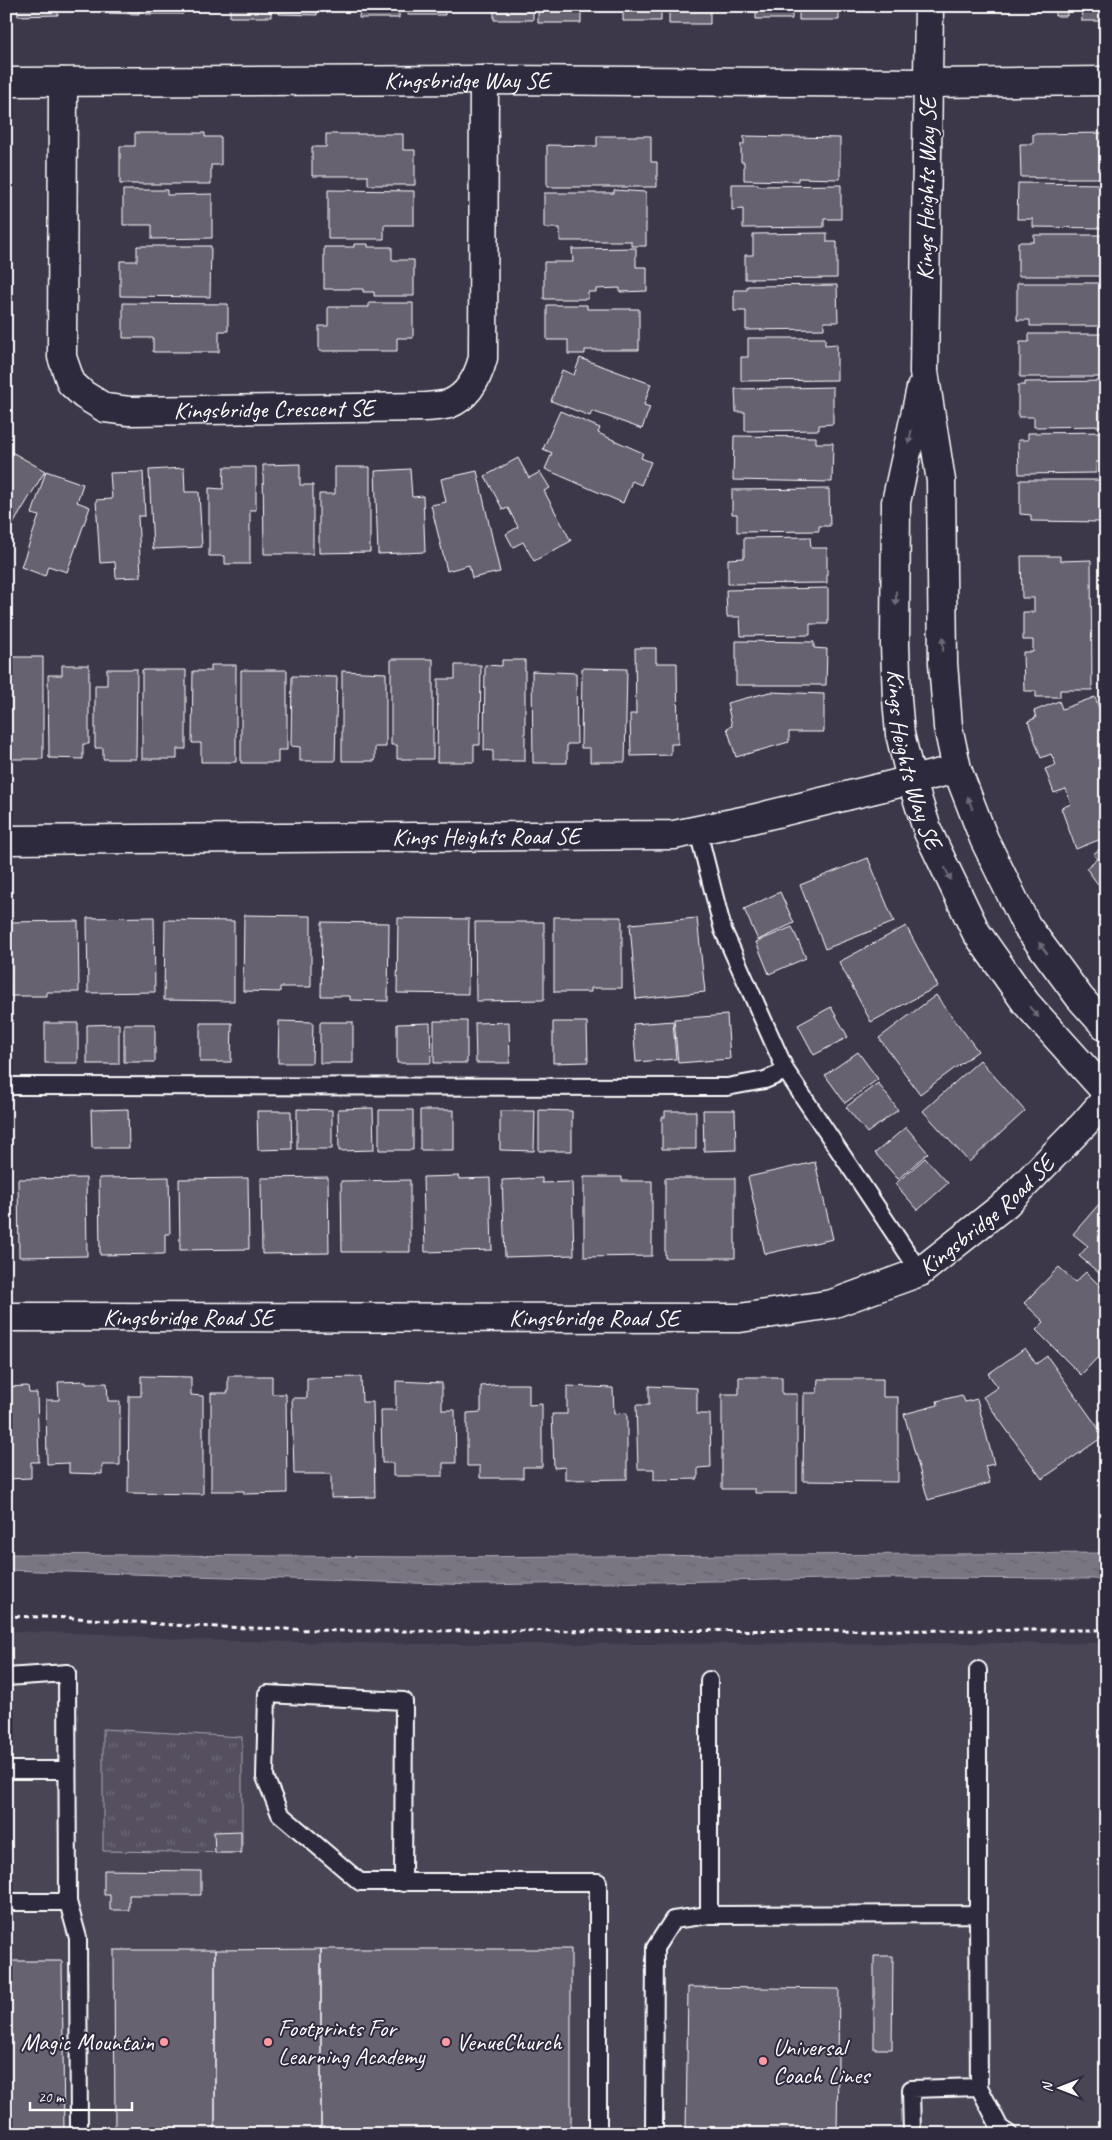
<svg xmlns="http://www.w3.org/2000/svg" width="1112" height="2140" viewBox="0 0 1112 2140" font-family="Caveat,sans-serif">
	<defs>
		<pattern id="park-tufts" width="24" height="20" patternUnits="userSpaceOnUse" patternTransform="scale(1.25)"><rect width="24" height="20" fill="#555060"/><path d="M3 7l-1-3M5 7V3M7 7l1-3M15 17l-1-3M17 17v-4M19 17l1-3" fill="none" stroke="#6e6a78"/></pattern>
		<pattern id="water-ripples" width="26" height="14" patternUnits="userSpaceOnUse" patternTransform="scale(1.25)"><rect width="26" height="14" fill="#797682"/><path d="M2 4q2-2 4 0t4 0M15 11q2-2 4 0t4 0" fill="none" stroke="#626167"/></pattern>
	</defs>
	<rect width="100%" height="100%" fill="#3c3749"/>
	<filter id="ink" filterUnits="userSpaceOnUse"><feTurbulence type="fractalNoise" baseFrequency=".02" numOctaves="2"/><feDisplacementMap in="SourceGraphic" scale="10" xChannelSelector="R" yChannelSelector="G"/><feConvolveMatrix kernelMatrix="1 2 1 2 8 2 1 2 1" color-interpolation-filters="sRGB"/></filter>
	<g filter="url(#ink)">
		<path fill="#494455" d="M6 1631 103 1634 192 1640 421 1644 1106 1643V2134H6Z"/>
		<path fill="url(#park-tufts)" stroke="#aaa8b0" d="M103 1729 242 1737V1853L103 1851Z"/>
		<path fill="url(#water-ripples)" stroke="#afadb4" d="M1106 1553V1579L895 1578 476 1585 6 1570V1554L426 1557Z"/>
		<path fill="#666270" stroke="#fff" d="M17 6H58V15L18 16Z
			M103 6H139V14L103 13Z
			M146 6H183V14H146Z
			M230 6H271V17H230Z
			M279 6H317V15L279 14Z
			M360 6H399V18H359Z
			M408 6H445V15H408Z
			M494 6H533V20H494Z
			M538 6H581V23H538Z
			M623 6H661V21H623Z
			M669 6H710V24H669Z
			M756 6H792V19H756Z
			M799 6H839V20H799Z
			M1028 6H1067V16H1055V10L1034 11V7Z
			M1081 6H1106V21H1082Z
			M135 133H205V137H221V165H211V184H120V146H135Z
			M1106 133V178H1034V177H1021L1020 144H1033V134Z
			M326 134H403V150H415V185H368V176H312V147H326Z
			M597 136H651V162H657V187H547V145L597 146Z
			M744 136 840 138V179L798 178V181L744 180V162H741V144H744Z
			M1018 183 1106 184V228L1033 227V219H1017Z
			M732 184H758L759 186 841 185V219H824V227L743 228V209L732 210Z
			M123 190H167V195L212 194V238L152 239V225H123Z
			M328 190 414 191V225H384V239H328Z
			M614 190 646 192V246H631V241H560V228H544V193H614Z
			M827 233V242H837V278L745 279V255H753V234Z
			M1034 235H1106V276H1018V242H1034Z
			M354 244H368V247H392V260H414V296H374V292H363V289H324V247H354Z
			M137 246H211L210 297 120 296V261H137Z
			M636 248V267H647V291L620 292V288L596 289V292H588V299H544V262H573L572 249Z
			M1017 283H1106L1104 326H1030V320H1017Z
			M837 285 838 322H824V329L746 330V311H734V290H747V286Z
			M123 303 228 304V331H219V352H153V338H123Z
			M369 303H413V338H397V351H319V326H328V307H369Z
			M547 305H587V309H639V350H585V354H568V340H547Z
			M1029 334H1106V377H1020V342H1029Z
			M748 338H825V345L837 344V380L741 381V357H748Z
			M580 358 651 384 644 405 650 407 642 429 592 411 590 416 551 401 562 370 574 375Z
			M1106 381V426L1034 427V417H1018V385H1025V382Z
			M833 387V424L819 425V430L745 431V412H736L735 389Z
			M560 411 600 428 598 433 643 453 641 458 651 462 641 485 632 481 623 503 545 469 552 453 543 449Z
			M1106 432V462H1096V473L1019 474 1018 440H1028V433Z
			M734 436 816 437V443H833L832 482 733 480Z
			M10 451 45 471 6 536V457Z
			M518 458 529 478 540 472 550 488 544 491 571 541 534 561 523 542 513 547 506 534 518 527 508 508 503 510 485 476Z
			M300 464V485H313V554H264L263 465Z
			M224 467H256V510H250V564H225V556H209V488L223 489Z
			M335 467H370V552L319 553V494H335Z
			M184 468 185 492H199L202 547 153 549 149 470Z
			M410 469 412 497 423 496 425 552 378 554 375 471Z
			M46 471 83 484 77 502 90 507 67 572 48 566 45 576 21 567 39 516 32 514Z
			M477 471 500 572 472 578 469 565 447 571 431 505 446 502 441 479Z
			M143 472 145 516H138L141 577 116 578 115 562 100 563 96 500 112 499 110 473Z
			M1020 480H1103V522L1031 521V515L1020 514Z
			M829 489 830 526H819V531L737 532V514H732V490Z
			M810 537 811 548H827V583L728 584V559L744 558V538Z
			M1021 556H1060V561L1091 560 1092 690H1060V697H1036V691H1024L1023 652H1033V640H1023V612H1034V598H1022Z
			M828 588V624H810V635L741 636 740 617H727L726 590Z
			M736 641 814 642V648L827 649 826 685H736Z
			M635 648H656V663H677L678 744H671V755L631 756 630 714H636Z
			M6 657H43V759H8V745H6Z
			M391 659H433V759H397V745H391Z
			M502 660H525V761H493V751L484 750 485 665 502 666Z
			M62 665H89V744H83V759L49 758 48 675H62Z
			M211 665H236V762H201V743H192L193 671H211Z
			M455 665H481L480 745H474V762H437L438 679H455Z
			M582 668 627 669 625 762H590V748H581Z
			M107 669H137L136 759H103V748H95V685H107Z
			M142 670H186V749H177V759H142Z
			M241 670H287V750H278V763H241Z
			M342 671 386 673V747H375V761H342Z
			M532 671 576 673 577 744H567V763H533Z
			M292 676 337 677 335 761H300V747L291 746Z
			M770 692 824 694V732H789V742L736 757 727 728 732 726 727 703Z
			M1095 697 1106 727V837L1076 849 1061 808 1071 804 1066 789 1054 793 1045 769 1056 765 1051 754 1041 758 1028 721 1036 718 1034 711 1059 701 1062 709Z
			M1106 845V895L1086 868 1097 859 1093 854Z
			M868 858 894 922 825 949 800 885Z
			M780 892 794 923 758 940 744 909Z
			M244 915 311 916V987H280V992L243 991Z
			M154 917 155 992 88 993 87 918Z
			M554 917H622V988H591V992H554Z
			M398 918 469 919 468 994 397 993Z
			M697 918 705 992 636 999 630 924Z
			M165 920 234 921V1001L164 1000Z
			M78 921 79 992H47V996H10L9 922Z
			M322 922 389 923 388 1001 350 1000V996H321Z
			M475 922H544V1000L476 1001Z
			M906 926 938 986 871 1022 839 962Z
			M792 927 806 958 769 974 756 942Z
			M936 995 978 1051 920 1094 879 1038Z
			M831 1007 848 1037 814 1055 798 1025Z
			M727 1015 730 1059 678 1063 674 1019Z
			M279 1021 313 1022 312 1063H278Z
			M434 1021H467V1063H434Z
			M673 1021 676 1059 636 1062 633 1024Z
			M320 1022H353V1063H320Z
			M509 1022 510 1063H476L475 1023Z
			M553 1022H587L588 1062 553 1063Z
			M45 1023H78V1063H45Z
			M200 1023H232L231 1062H200Z
			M430 1023 431 1063H397V1024Z
			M119 1024V1064H87V1025Z
			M124 1024H155V1062H124Z
			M858 1052 878 1079 845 1103 825 1075Z
			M980 1060 1025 1111 969 1162 923 1111Z
			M878 1083 898 1110 867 1133 846 1107Z
			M373 1108 374 1150 339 1151 338 1109Z
			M128 1109 129 1148H92L91 1110Z
			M297 1109 332 1110V1149H297Z
			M6 1110H7L8 1150H6Z
			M379 1110H413V1150H379Z
			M420 1110H454V1150H420Z
			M539 1110 572 1111V1151H539Z
			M703 1110H735L736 1150 704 1151Z
			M257 1111H291L292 1149 258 1150Z
			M500 1111H535L534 1151 500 1150Z
			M665 1111H696V1149H662V1117H665Z
			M906 1127 928 1153 898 1179 875 1153Z
			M925 1158 948 1183 918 1210 895 1184Z
			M815 1162 833 1239 765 1254 748 1177Z
			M459 1176V1179L490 1178 492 1250 425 1252 423 1177Z
			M169 1177 170 1234H165V1254L100 1255 99 1178Z
			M328 1177 329 1253 262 1254 261 1178Z
			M584 1177H622V1181H652V1256L584 1257Z
			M86 1178 87 1256 19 1257 18 1179Z
			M248 1178 249 1249 180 1250 179 1179Z
			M542 1178V1183L572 1182 574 1255 505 1257 502 1180Z
			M665 1178H735V1258H665Z
			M410 1180V1252H342L341 1181Z
			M1106 1196V1279L1079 1256 1088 1246 1073 1234Z
			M1059 1267 1075 1282 1086 1272 1106 1292V1361L1103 1364 1097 1358 1081 1375 1036 1330 1044 1322 1024 1303Z
			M1025 1348 1036 1364 1047 1356 1104 1436 1042 1479 983 1397 998 1387 988 1374Z
			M141 1376 191 1377V1395L203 1396V1494L128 1493 129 1396H141Z
			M228 1376H272V1394H286L287 1493 244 1494V1491H211V1393H228Z
			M361 1377 362 1402H373L375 1497 331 1498V1474H294L292 1398H307V1378Z
			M739 1377H782V1394H797V1493H755V1489H722V1394H739Z
			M818 1379H883V1397H898V1482L803 1481 804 1393H817Z
			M86 1381V1383H107L108 1401H120V1465H102V1474L69 1473V1463L47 1464 46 1400H59L58 1382Z
			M396 1381 442 1383V1410H455L456 1463H443V1476H393V1463H382L381 1410H396Z
			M502 1384H529V1405L542 1404V1467H523V1478H480V1466H467V1413L481 1412V1386Z
			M28 1386 29 1393H37L39 1462H31V1478L6 1479V1387Z
			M567 1386 613 1388 614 1414 627 1413V1479L565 1480V1467L554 1468 552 1414H567Z
			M649 1386 697 1388V1414H710L711 1467 698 1468V1479L654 1480V1469H638L636 1405H649Z
			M962 1395 965 1402 977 1399 994 1464 985 1466 990 1483 928 1500 904 1414 938 1405 937 1401Z
			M1102 1666H1106V1713H1103Z
			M241 1831V1853H215L214 1832Z
			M104 1870 201 1871V1895H129V1910H110V1895H104Z
			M321 1949V2134H215V1950Z
			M321 1949H571V2134H321Z
			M114 1950H215V2134H115Z
			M874 1956H893L892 2049H874Z
			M6 1961H62L64 2134H10L9 2082H6Z
			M688 1987 839 1989 837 2134H686Z"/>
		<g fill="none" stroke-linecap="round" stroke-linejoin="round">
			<defs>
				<path id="lane" d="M698 831 723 930 786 1071
					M6 1086 727 1087 765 1080 786 1071 920 1272
					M978 1670V1914
					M6 1677 67 1673 68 1902H6
					M709 1680V1915
					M6 1770H67
					M403 1883 404 1701 267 1694 265 1777 280 1814 360 1882H598V2134
					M68 1902 78 1938 79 2134
					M654 2134 655 1948 673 1920 709 1915 978 1914 979 2087 1000 2128 1009 2134
					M912 2134 911 2089 979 2087"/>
				<g id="street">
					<path d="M929 6 924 372 941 481 943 663 948 727 957 769 984 839 1026 925 1080 998 1106 1027"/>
					<path id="s1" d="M6 82 484 80 928 83 1106 81"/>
					<path id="s2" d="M63 82 62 357 71 383 84 395 105 408 129 411 426 407C433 406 442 406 449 404 469 396 478 377 483 358L484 80"/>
					<path id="s3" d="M921 388 896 502 895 645 897 699 900 734 911 779 928 832 976 932 1026 1003 1106 1092"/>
					<path id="s4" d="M6 840 674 835 752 819 957 769"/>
					<path id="s5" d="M6 1317 740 1318 832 1304 920 1272 1007 1203 1084 1124 1106 1099"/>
				</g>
			</defs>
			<use href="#lane" stroke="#fff" stroke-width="20"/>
			<use href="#street" stroke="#fff" stroke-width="31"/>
			<path stroke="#fff" stroke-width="3" stroke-dasharray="5 4" stroke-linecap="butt" d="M6 1616 77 1618 188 1626 346 1631 1106 1630"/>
			<use href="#lane" stroke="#2f2a3d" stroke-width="16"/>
			<use href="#street" stroke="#2f2a3d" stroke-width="28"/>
		</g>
		<defs><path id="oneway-solid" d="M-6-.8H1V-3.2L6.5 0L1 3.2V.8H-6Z" transform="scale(1.25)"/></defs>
		<g fill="#6d6a77">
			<use href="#oneway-solid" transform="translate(910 437) rotate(102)"/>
			<use href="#oneway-solid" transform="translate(896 598) rotate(90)"/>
			<use href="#oneway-solid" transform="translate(943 644) rotate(-91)"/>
			<use href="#oneway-solid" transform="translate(970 803) rotate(-111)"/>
			<use href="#oneway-solid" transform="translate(948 874) rotate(64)"/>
			<use href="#oneway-solid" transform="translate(1043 948) rotate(-126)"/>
			<use href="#oneway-solid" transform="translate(1034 1012) rotate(49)"/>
		</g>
	</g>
	<g fill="#ff9aa2" stroke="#2f2a3d" stroke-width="2">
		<circle cx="164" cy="2042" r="5"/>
		<circle cx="268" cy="2042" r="5"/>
		<circle cx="446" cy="2042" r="5"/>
		<circle cx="763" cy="2061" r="5"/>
	</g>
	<g text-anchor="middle" stroke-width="4" stroke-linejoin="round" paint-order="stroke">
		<g font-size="24" fill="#fff" stroke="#2f2a3d">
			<text dy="8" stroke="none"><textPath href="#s1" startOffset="461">Kingsbridge Way SE</textPath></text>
			<text transform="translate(926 189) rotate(-89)" y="8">Kings Heights Way SE</text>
			<text dy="8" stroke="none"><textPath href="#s2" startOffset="514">Kingsbridge Crescent SE</textPath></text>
			<text dy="8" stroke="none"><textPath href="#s3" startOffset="376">Kings Heights Way SE</textPath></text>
			<text dy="8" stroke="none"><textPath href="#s4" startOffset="480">Kings Heights Road SE</textPath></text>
			<text dy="8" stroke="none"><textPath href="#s5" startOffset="1008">Kingsbridge Road SE</textPath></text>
			<text dy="8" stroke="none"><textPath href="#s5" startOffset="182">Kingsbridge Road SE</textPath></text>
			<text dy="8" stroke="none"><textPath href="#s5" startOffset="588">Kingsbridge Road SE</textPath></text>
		</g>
		<g font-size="24" fill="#fff" stroke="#2f2a3d" text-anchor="start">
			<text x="278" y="2036">Footprints For<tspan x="278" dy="28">Learning Academy</tspan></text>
			<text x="154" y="2050" text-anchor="end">Magic Mountain</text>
			<text x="456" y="2050">VenueChurch</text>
			<text x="773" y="2055">Universal<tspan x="773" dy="28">Coach Lines</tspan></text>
		</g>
	</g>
	<rect width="1112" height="2140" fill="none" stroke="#2f2a3d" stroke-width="25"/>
	<rect x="12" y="12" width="1087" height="2115" fill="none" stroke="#fff" stroke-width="2" filter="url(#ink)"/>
	<g transform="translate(1060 2088) rotate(270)" stroke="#2f2a3d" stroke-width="4" paint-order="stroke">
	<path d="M0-4L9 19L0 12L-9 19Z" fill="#ffffff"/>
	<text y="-8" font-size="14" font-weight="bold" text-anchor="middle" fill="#ffffff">N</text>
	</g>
	<path d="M30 2102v8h102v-8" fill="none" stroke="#ffffff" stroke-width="2.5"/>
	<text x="38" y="2102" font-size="15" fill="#ffffff" stroke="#2f2a3d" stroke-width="4" paint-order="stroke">20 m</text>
</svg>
